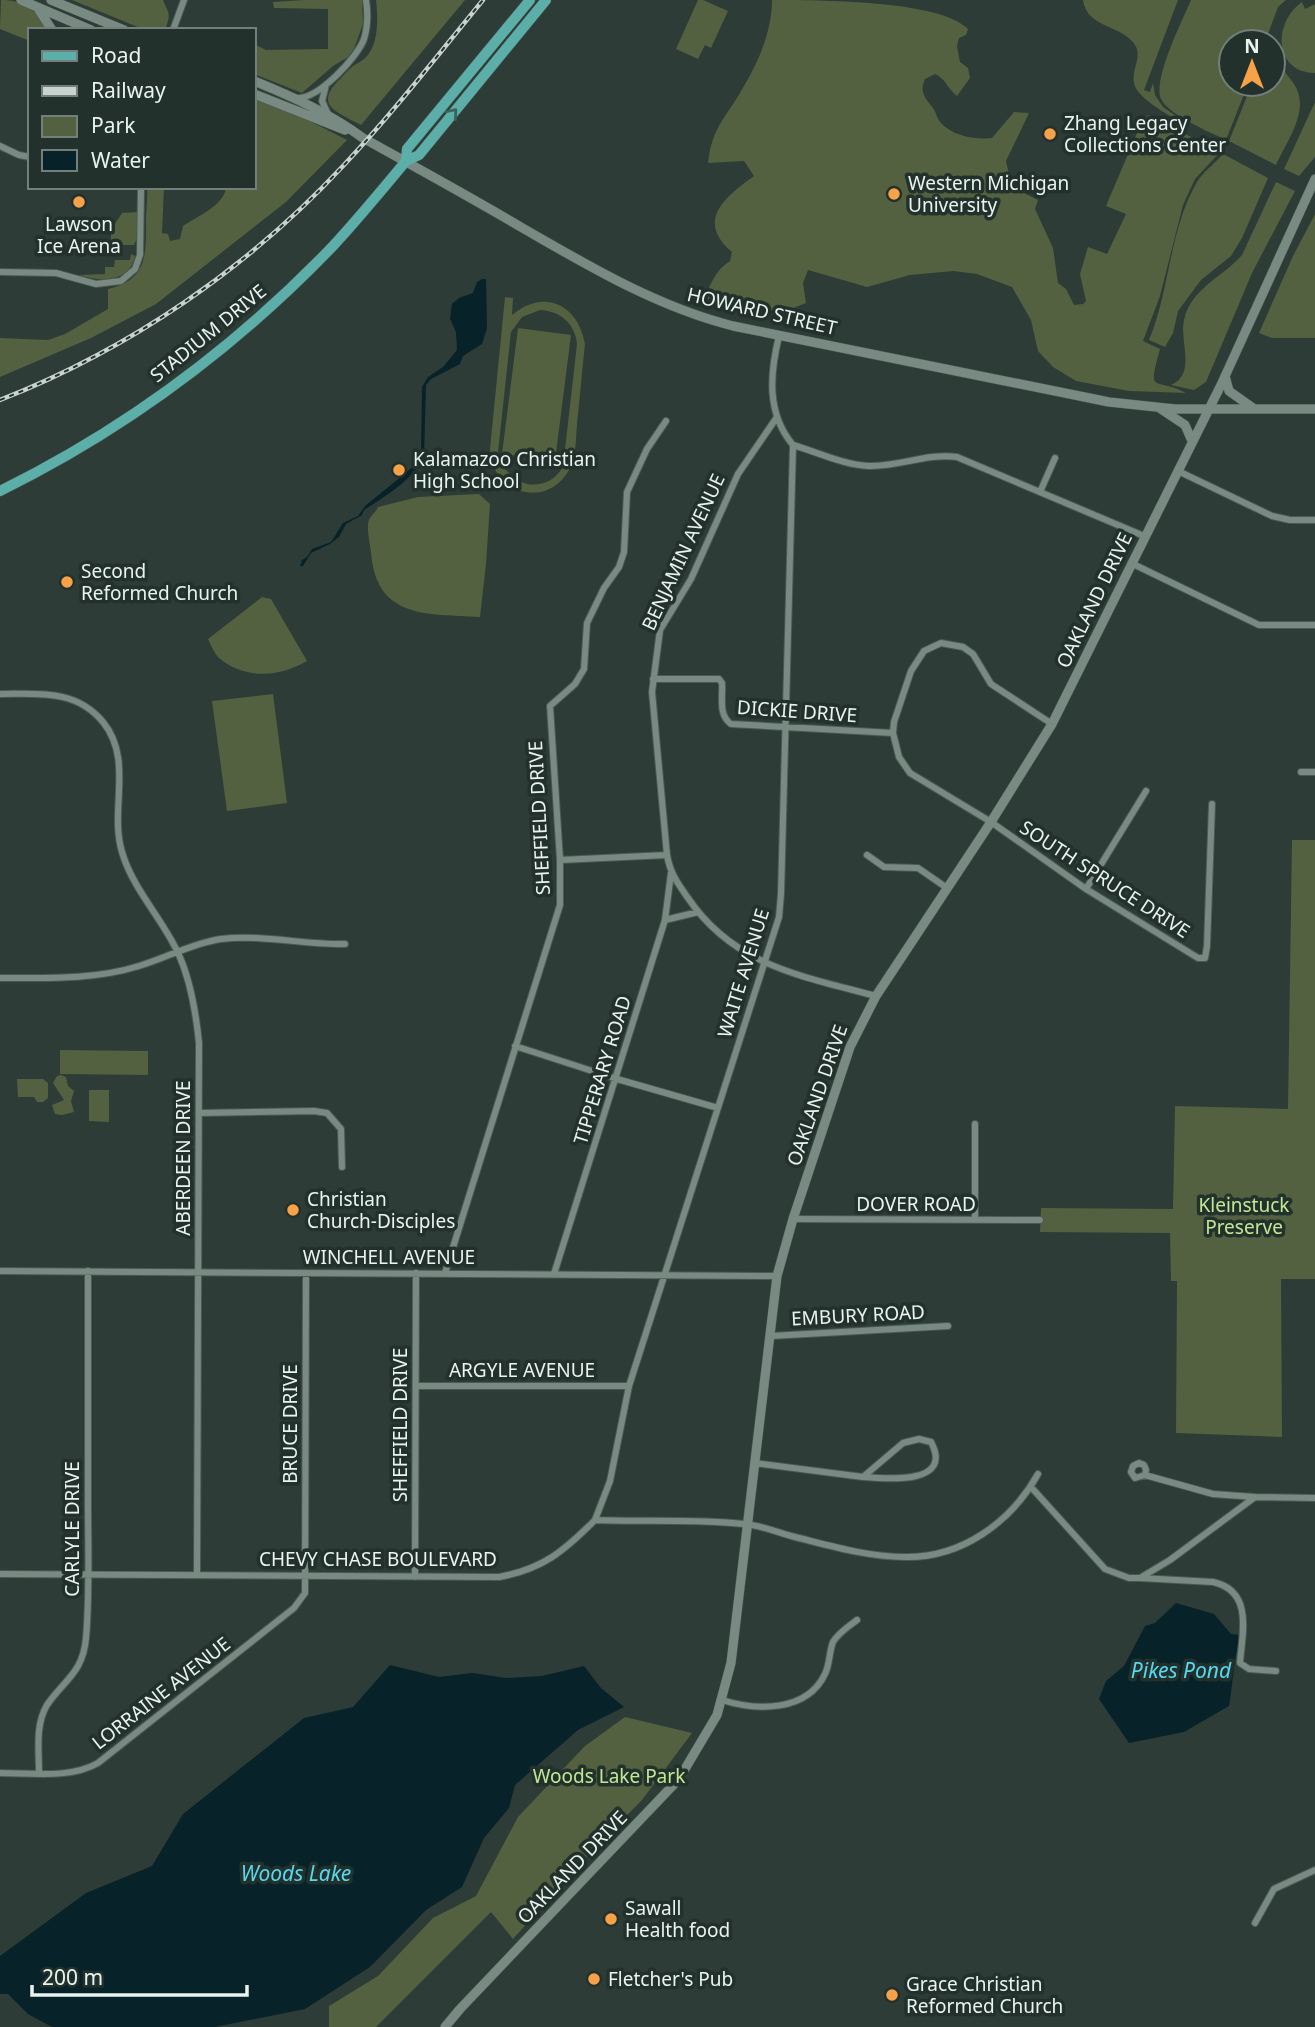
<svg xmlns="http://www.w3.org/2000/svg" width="1315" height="2027" viewBox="0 0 1315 2027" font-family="'Noto Sans',sans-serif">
	<rect width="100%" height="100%" fill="#2d3c36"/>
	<path fill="#536140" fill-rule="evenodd" d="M1 0C24 0 38 10 49 30H30V41L0 29Z
		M72 0H163C168 13 172 12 165 30H145Z
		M304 0H362L363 24 354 49 348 57 333 66 302 93 254 74V44L266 50 328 49V9L274 8 273 2Z
		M376 0H465L361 125C335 111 313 105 341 78 345 74 348 70 353 66 357 63 363 61 366 57 379 44 378 17 376 0Z
		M698 0H703L728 11 711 48 705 45 698 59 676 49Z
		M772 0C817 0 940 0 968 29L966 35 959 38 957 46 960 62 968 68 970 78 957 96C948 89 945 78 935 74L925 79C919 92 925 98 933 108 936 112 937 119 941 123 953 136 975 140 992 138L1014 112 1029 113 1006 161 1012 187 1038 200 1035 209 1053 248 1058 283 1066 289 1074 305 1083 304 1086 301 1080 274 1088 247 1107 254 1126 214 1106 206 1143 119 1149 115 1220 152 1195 179 1183 205 1160 296 1143 341 1160 349C1147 397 1154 376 1186 393L1129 391 1076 381 1053 367 1038 351 1031 320 1012 287 977 274 953 271 910 275 867 287 808 270 803 283 806 303 783 312 739 307 705 298C711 282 716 270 730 261L732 252C695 221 725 197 754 176L744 161 708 163C712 126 727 117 744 86 759 61 772 30 772 0Z
		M1083 0H1178L1144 90 1150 92 1153 83 1155 95 1163 107 1189 125C1175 120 1136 98 1134 83 1131 68 1145 54 1132 41 1116 24 1087 27 1083 0Z
		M1191 0H1286L1278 7 1265 42H1231V84H1248L1226 140C1208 131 1170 116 1161 99 1152 81 1183 19 1191 0Z
		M1302 2 1305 9 1315 4V73C1273 72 1273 22 1302 2Z
		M1273 52C1277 65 1287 73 1294 84 1311 110 1287 140 1276 165L1229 141 1252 84H1273Z
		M254 98 302 117 347 140 286 202 156 304 91 338 0 377V338L48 340 65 334 108 309V289C148 280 146 254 146 220 146 208 148 199 147 187H164L162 233 168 234 170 241 180 239 183 226C196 217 225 205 226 187H254Z
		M1315 102V157L1299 176 1284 169Z
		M1223 154 1268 178 1242 238 1231 256 1201 280 1178 311 1173 333 1165 347 1149 340C1170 290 1169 230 1197 182 1203 172 1215 163 1223 154Z
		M1276 182 1295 191 1252 273 1206 382 1194 390 1171 385C1197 373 1179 342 1184 320 1191 288 1223 277 1242 255Z
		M137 212V239L134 245H111V230L122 213Z
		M1315 214V338H1272L1259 333 1293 256Z
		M131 254 135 256C130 283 99 282 79 275L105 274V267H114L115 260H130Z
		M505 297 513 298 512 315C544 288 578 304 585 344 582 371 580 397 577 424 576 436 576 450 573 461 565 485 542 499 518 490 499 483 492 468 490 449ZM540 310C560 311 575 323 577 344L563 467C544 498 505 485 498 452L511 332 522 317Z
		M518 328 571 335 555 461 502 454Z
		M479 494 490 504 486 564 480 617C426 614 376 619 371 552 370 543 366 527 369 520 372 514 376 512 378 507L418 497Z
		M262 597 271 599 307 661C280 677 245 680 219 658 214 653 211 645 208 639Z
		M273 694 287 803 227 811 212 701Z
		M1292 840H1315V1279H1281L1282 1437 1176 1433 1177 1281H1171L1170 1233 1040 1232 1041 1208 1173 1209 1175 1106 1288 1109Z
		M60 1050 148 1051V1075L60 1074Z
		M61 1075 66 1077 68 1086 74 1091 71 1101 74 1112 62 1115 55 1114 52 1105 64 1100 53 1083 57 1076Z
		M17 1079H43L48 1083V1098L43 1102H37L34 1097H18Z
		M89 1090H109V1122L89 1121Z
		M625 1717 692 1733 642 1800 589 1854 513 1939 491 1912 376 2027H329V2006L378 1976 433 1918 476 1896 518 1817 585 1746Z"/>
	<path fill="#072329" d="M482 279H486L487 328 482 344 463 356 460 364 431 379 426 385 424 457C413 480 384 497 364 510L362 515 346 524 339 537 330 544 311 553 303 566H300L302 560 307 557 312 549 331 542 343 523 358 516 365 506 419 462 421 455 422 387 428 377 443 367 457 350 456 332 450 319 452 304 459 298 473 293 477 282Z
		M1176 1603 1214 1614 1231 1634 1240 1635C1234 1658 1233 1682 1229 1706L1184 1732 1129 1743 1099 1699 1106 1681 1124 1666 1145 1626 1155 1623Z
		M390 1665 439 1677 472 1673 506 1678 542 1676 584 1666 601 1688 624 1707 578 1730 515 1785 509 1808 484 1838 462 1887 426 1910 370 1967 305 2009 215 2027H52L28 2014 8 1994H0V1956L86 1893 152 1866 183 1814 304 1718 353 1707Z"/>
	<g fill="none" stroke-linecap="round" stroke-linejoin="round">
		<defs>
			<path id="street" d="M173 30 184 0
				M326 85 322 101 328 114
				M298 98C319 98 357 58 364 39 368 26 368 13 366 0
				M0 146 19 155 30 157
				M0 272 56 273 96 284 121 281 135 269 140 255 141 187
				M777 417 738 474 691 579 660 630 652 692 667 855C670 873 678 884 688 898 734 966 802 976 876 996
				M793 445C817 452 844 465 869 466 899 467 926 453 957 457L1144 536
				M1178 471 1272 516 1290 520H1315
				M1040 492 1055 458
				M1131 563 1259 625H1315
				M653 679H719L722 683C723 697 718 715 731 724L893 733
				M0 694C39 694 76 689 103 722 134 760 109 810 122 852 133 890 163 919 179 955 191 982 196 1013 199 1043L197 1575
				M1052 724 991 684 973 654 963 647 941 643 924 651 911 671 894 722 893 733 899 757 910 773 991 822 1086 889 1198 958H1205L1207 946 1212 804
				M1301 772H1315
				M867 855 884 867 918 868 947 888
				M560 860 667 855
				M1086 889 1146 791
				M665 920 698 912
				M0 978C47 978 94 980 139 966 166 958 193 943 221 939 262 934 304 945 345 944
				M515 1046 617 1079 718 1108
				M199 1113 314 1111 327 1113 341 1129 342 1167
				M793 1219 1040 1220
				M975 1220V1124
				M0 1271 777 1276
				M445 1273 560 905V860L550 706 575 684 584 669 587 623 604 588 619 567 624 552 627 492 647 449 666 421
				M554 1274 665 920 671 873
				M771 1336 948 1326
				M416 1386H629
				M754 1463 863 1477 903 1443 919 1439 931 1442C954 1485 887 1479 863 1477
				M1145 1475 1146 1470 1144 1465 1139 1463 1133 1466 1131 1472 1135 1478 1145 1475 1213 1494 1255 1497
				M1031 1487 1105 1569 1129 1578H1140L1170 1560 1255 1497 1315 1498
				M595 1520 610 1481 629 1386 779 917 781 894 793 445C766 413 770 373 779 336
				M0 1574 499 1577C543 1569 564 1551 595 1520 644 1522 695 1519 744 1524 761 1525 779 1533 795 1537 831 1546 868 1557 905 1557 962 1558 1011 1522 1038 1474
				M415 1577 416 1273
				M1140 1578 1213 1582C1254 1591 1242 1634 1240 1663L1249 1669 1276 1671
				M722 1700C757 1711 807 1712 825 1674 830 1664 829 1652 833 1642 838 1633 849 1626 857 1620
				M0 1773C32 1773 70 1779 98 1763L294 1608 305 1593 306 1273
				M39 1773C39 1751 35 1725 47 1705 64 1680 83 1673 86 1638 90 1592 88 1546 88 1500 88 1424 88 1348 88 1271
				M1255 1923 1274 1889 1315 1870"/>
			<path id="secondary" d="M21 0 91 30
				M51 0 124 30
				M39 10 52 30
				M254 81C293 97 329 113 363 138 417 168 472 198 526 230 592 268 658 307 733 326L1109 402 1175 409H1315
				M254 94 345 130
				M1225 376 1229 391 1253 408
				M1161 409 1185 425 1192 441
				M445 2027 460 2009 679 1779 717 1715 731 1663 777 1276 793 1219 850 1047 876 996 991 822 1052 724 1221 385 1315 179"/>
			<path id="primary" d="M406 161 407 149 530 0
				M0 491C124 430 237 346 333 246 358 219 382 190 406 161L419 155 546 0"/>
		</defs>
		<use href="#street" stroke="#4b5954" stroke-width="8"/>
		<use href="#secondary" stroke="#4b5954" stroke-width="10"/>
		<use href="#primary" stroke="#4b5954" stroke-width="11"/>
		<use href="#street" stroke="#798a83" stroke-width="6"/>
		<use href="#secondary" stroke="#798a83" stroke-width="9"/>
		<use href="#primary" stroke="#5cafa9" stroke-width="10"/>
		<defs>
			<path id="rail" d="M0 400C130 349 248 268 343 166 393 113 437 56 483 0"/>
		</defs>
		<use href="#rail" stroke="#c8d2ce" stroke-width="4.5"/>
		<use href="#rail" stroke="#23312c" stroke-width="2" stroke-dasharray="5" stroke-linecap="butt"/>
	</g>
	<defs><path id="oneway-chevron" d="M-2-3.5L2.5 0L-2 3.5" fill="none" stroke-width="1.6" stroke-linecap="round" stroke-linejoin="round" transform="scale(1.75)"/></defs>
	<use stroke="#3a635e" href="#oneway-chevron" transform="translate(453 113) rotate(-50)"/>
	<g fill="#f7a248" stroke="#23312c" stroke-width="2.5">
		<circle cx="1050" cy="134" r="7"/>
		<circle cx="894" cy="194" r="7"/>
		<circle cx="79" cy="202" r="7"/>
		<circle cx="399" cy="470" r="7"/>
		<circle cx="67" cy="582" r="7"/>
		<circle cx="293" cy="1210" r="7"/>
		<circle cx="611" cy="1919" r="7"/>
		<circle cx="594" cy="1979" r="7"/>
		<circle cx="892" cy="1995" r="7"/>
	</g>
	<g text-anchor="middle" stroke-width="7" stroke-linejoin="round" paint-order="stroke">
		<g font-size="19" fill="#e9f3ef" stroke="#23312c" text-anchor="start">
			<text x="1064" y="130">Zhang Legacy<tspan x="1064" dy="22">Collections Center</tspan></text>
			<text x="908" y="190">Western Michigan<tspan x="908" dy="22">University</tspan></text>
			<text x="79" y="231" text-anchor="middle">Lawson<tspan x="79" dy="22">Ice Arena</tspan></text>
			<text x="413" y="466">Kalamazoo Christian<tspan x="413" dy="22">High School</tspan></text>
			<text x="81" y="578">Second<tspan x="81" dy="22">Reformed Church</tspan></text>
			<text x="307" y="1206">Christian<tspan x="307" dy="22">Church-Disciples</tspan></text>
			<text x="625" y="1915">Sawall<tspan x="625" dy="22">Health food</tspan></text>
			<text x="608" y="1986">Fletcher's Pub</text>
			<text x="906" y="1991">Grace Christian<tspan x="906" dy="22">Reformed Church</tspan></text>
		</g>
		<g font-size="19" fill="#e9f3ef" stroke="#23312c">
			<text transform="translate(762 311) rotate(13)" y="7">HOWARD STREET</text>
			<text transform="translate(208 333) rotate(-39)" y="7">STADIUM DRIVE</text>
			<text transform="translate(683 552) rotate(-65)" y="7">BENJAMIN AVENUE</text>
			<text transform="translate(1094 600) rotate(-64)" y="7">OAKLAND DRIVE</text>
			<text transform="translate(797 711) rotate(4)" y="7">DICKIE DRIVE</text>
			<text transform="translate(539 818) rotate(-93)" y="7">SHEFFIELD DRIVE</text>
			<text transform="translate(1105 879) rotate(33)" y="7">SOUTH SPRUCE DRIVE</text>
			<text transform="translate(743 973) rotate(-73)" y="7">WAITE AVENUE</text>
			<text transform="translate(602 1070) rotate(-73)" y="7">TIPPERARY ROAD</text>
			<text transform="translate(817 1095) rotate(-71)" y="7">OAKLAND DRIVE</text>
			<text transform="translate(183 1158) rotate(-90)" y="7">ABERDEEN DRIVE</text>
			<text x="916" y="1211">DOVER ROAD</text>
			<text x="389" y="1264">WINCHELL AVENUE</text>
			<text transform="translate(858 1315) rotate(-3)" y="7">EMBURY ROAD</text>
			<text x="522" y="1377">ARGYLE AVENUE</text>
			<text transform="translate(290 1424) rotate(-90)" y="7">BRUCE DRIVE</text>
			<text transform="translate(400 1425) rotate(-90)" y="7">SHEFFIELD DRIVE</text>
			<text transform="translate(72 1529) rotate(-90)" y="7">CARLYLE DRIVE</text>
			<text x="378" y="1566">CHEVY CHASE BOULEVARD</text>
			<text transform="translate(161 1693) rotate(-38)" y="7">LORRAINE AVENUE</text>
			<text transform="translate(572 1867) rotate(-46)" y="7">OAKLAND DRIVE</text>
		</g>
		<g font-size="19" fill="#c3e894" stroke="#23312c">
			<text x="1244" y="1212">Kleinstuck<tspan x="1244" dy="22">Preserve</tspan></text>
			<text x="609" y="1783">Woods Lake Park</text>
		</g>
		<g font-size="21" font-style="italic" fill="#58d7f0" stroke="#23312c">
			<text x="1181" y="1678">Pikes Pond</text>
			<text x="296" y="1881">Woods Lake</text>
		</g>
	</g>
	<rect x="28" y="28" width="228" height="161" fill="#23312c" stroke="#727f7a" stroke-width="2"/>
	<rect x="42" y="51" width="35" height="10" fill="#5cafa9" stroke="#727f7a" stroke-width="2"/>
	<text x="91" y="63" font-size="21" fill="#e9f3ef">Road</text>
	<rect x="42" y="86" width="35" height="10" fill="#c8d2ce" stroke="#727f7a" stroke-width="2"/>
	<text x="91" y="98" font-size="21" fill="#e9f3ef">Railway</text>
	<rect x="42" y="116" width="35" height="21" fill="#536140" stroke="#727f7a" stroke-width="2"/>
	<text x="91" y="133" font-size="21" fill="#e9f3ef">Park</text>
	<rect x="42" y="150" width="35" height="21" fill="#072329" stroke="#727f7a" stroke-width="2"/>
	<text x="91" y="168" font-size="21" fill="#e9f3ef">Water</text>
	<g transform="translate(1252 63)"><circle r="33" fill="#23312c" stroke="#727f7a" stroke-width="2"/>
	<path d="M0-5L12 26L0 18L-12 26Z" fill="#f7a248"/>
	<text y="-10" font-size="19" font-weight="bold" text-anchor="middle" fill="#e9f3ef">N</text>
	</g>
	<path d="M32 1985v10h215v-10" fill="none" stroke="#e9f3ef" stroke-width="3.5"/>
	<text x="42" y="1985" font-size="21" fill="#e9f3ef" stroke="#23312c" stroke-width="5" paint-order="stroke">200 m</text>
</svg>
